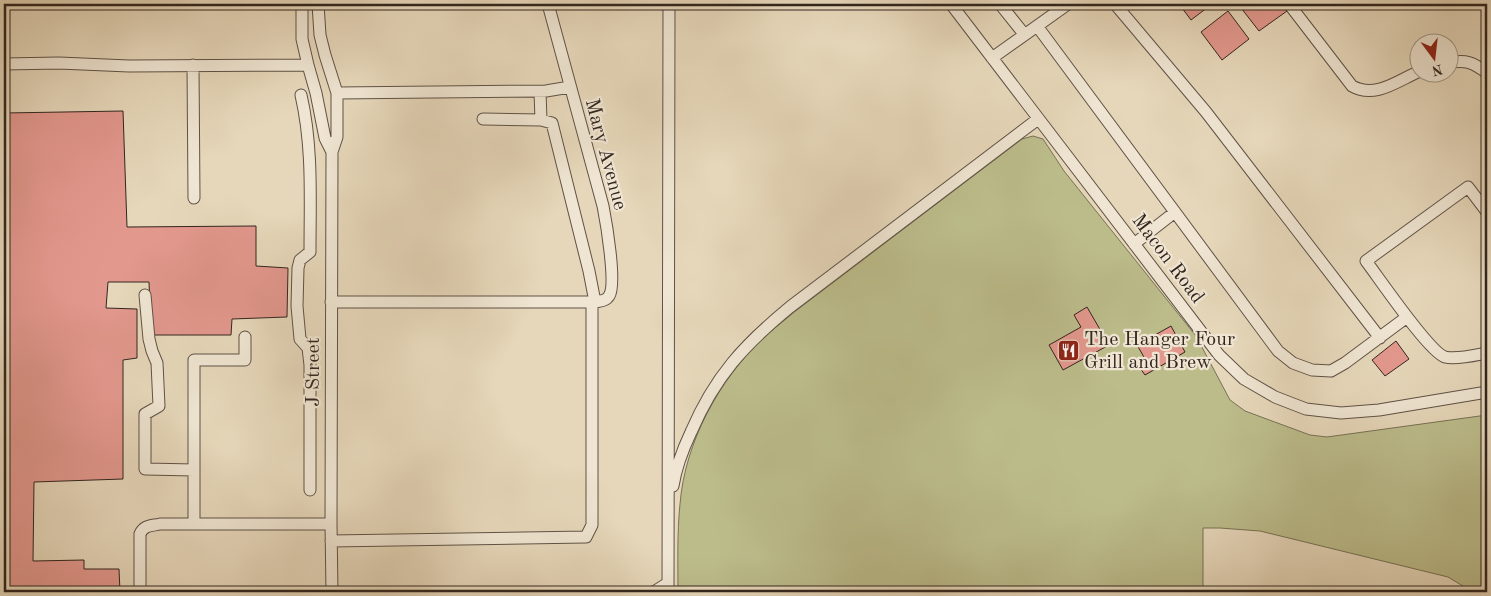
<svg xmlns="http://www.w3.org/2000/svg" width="1491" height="596" viewBox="0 0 1491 596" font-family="'Old Standard TT',serif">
	<rect width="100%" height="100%" fill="#e6d7ba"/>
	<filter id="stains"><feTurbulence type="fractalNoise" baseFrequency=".004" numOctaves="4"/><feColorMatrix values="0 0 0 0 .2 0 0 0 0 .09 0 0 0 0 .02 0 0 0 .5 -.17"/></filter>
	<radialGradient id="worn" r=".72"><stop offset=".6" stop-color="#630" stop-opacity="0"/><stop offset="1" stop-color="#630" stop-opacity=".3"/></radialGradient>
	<path fill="#bcbc8b" stroke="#777155" d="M1033 136 1043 139 1064 171 1196 336 1230 400 1245 411 1310 435 1327 437 1487 415V592H1473L1448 577 1260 531 1220 528H1203V592H678C678 563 677 534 680 504 685 442 719 380 764 337 773 329 784 321 793 313L1022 139Z"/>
	<path fill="#e3988e" stroke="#32261f" d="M1179 4H1212L1191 20Z
		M1238 4H1281L1287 11 1259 31Z
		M1228 11 1249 39 1222 60 1201 32Z
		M123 111 127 227 256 226V266L288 268 287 317 232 319 231 335H151L149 282H108L106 308 137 309V358L123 360V479L34 482 33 561 84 560V569H119L120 592H29V588H4V113Z
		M1087 307 1109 345 1063 370 1049 345 1081 327 1074 315Z
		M1171 326 1185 352 1145 375 1140 368 1148 364 1137 345Z
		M1396 341 1409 359 1385 376 1372 360Z"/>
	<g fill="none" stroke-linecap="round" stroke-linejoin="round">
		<defs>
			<path id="minor" d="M302 4V39L308 65 316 93 325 138 332 152
				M318 4 320 35 325 55 337 93V137L332 152 331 524 332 592
				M951 4 1219 355 1244 379 1275 397 1306 409 1341 413 1379 410 1487 392
				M1000 4 1024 34
				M1115 4 1206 112 1380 338
				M1289 4 1352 86C1375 99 1397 81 1418 72
				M1037 26 1278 351 1293 363 1312 370 1331 371 1345 363 1407 317
				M992 58 1068 4
				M1448 63C1466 59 1474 63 1487 73
				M4 64 59 63 129 66 308 65
				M193 65 194 198
				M540 92 541 120
				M337 93 546 91 570 87
				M301 95C313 147 310 199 310 252L300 260 298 268 297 306 300 339 308 348 310 365V490
				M483 119 541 120 552 123 589 271 595 302
				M1487 212 1468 187 1366 261C1379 278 1429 352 1445 357 1456 360 1476 355 1487 353
				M1134 244 1175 212
				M145 295 149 339 152 351 157 363 159 406 145 414V469L194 470
				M331 302H595C600 301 606 301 609 296 617 285 606 221 603 206L548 4
				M673 486C676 467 683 449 691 432 715 376 744 345 790 307L1038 119
				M194 524V360H245V337
				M331 541 586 537 592 525V302
				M140 592V534C144 525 151 526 160 524H331
				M654 592 668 583
				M668 592 669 4"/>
		</defs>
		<use href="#minor" stroke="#5f5246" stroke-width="13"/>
		<use href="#minor" stroke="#efe5d2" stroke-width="11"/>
	</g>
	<defs>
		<symbol id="restaurant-square" viewBox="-11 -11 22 22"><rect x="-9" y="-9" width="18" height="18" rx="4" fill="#8f2418" stroke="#efe5d2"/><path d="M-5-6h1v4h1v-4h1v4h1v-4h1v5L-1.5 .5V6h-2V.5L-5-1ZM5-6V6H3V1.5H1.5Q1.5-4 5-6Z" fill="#fff"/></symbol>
	</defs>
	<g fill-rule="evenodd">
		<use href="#restaurant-square" x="1056" y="338" width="25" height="25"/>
	</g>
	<g text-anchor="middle" stroke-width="4.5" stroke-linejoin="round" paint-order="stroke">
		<g font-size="20" fill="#32261f" stroke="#efe5d2">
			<text transform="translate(607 154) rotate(75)" y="7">Mary Avenue</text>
			<text transform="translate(1169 258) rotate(53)" y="7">Macon Road</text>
			<text transform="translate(312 372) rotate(-90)" y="7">J Street</text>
		</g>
		<g font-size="20" fill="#32261f" stroke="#efe5d2" text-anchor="start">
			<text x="1084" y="345">The Hanger Four<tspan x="1084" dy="23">Grill and Brew</tspan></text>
		</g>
	</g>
	<rect width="1491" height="596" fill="none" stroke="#e6d7ba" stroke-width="20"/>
	<rect x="5" y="5" width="1481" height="586" fill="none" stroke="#32261f" stroke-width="2.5"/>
	<rect x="10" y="10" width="1471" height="576" fill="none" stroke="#32261f"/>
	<g transform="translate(1434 58) rotate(165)"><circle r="24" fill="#efe5d2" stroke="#a3998a"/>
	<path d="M0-4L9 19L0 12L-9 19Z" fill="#8f2418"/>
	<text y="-8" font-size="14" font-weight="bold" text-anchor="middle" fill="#32261f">N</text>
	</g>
	<rect width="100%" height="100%" filter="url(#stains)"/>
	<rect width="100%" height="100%" fill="url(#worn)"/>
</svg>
